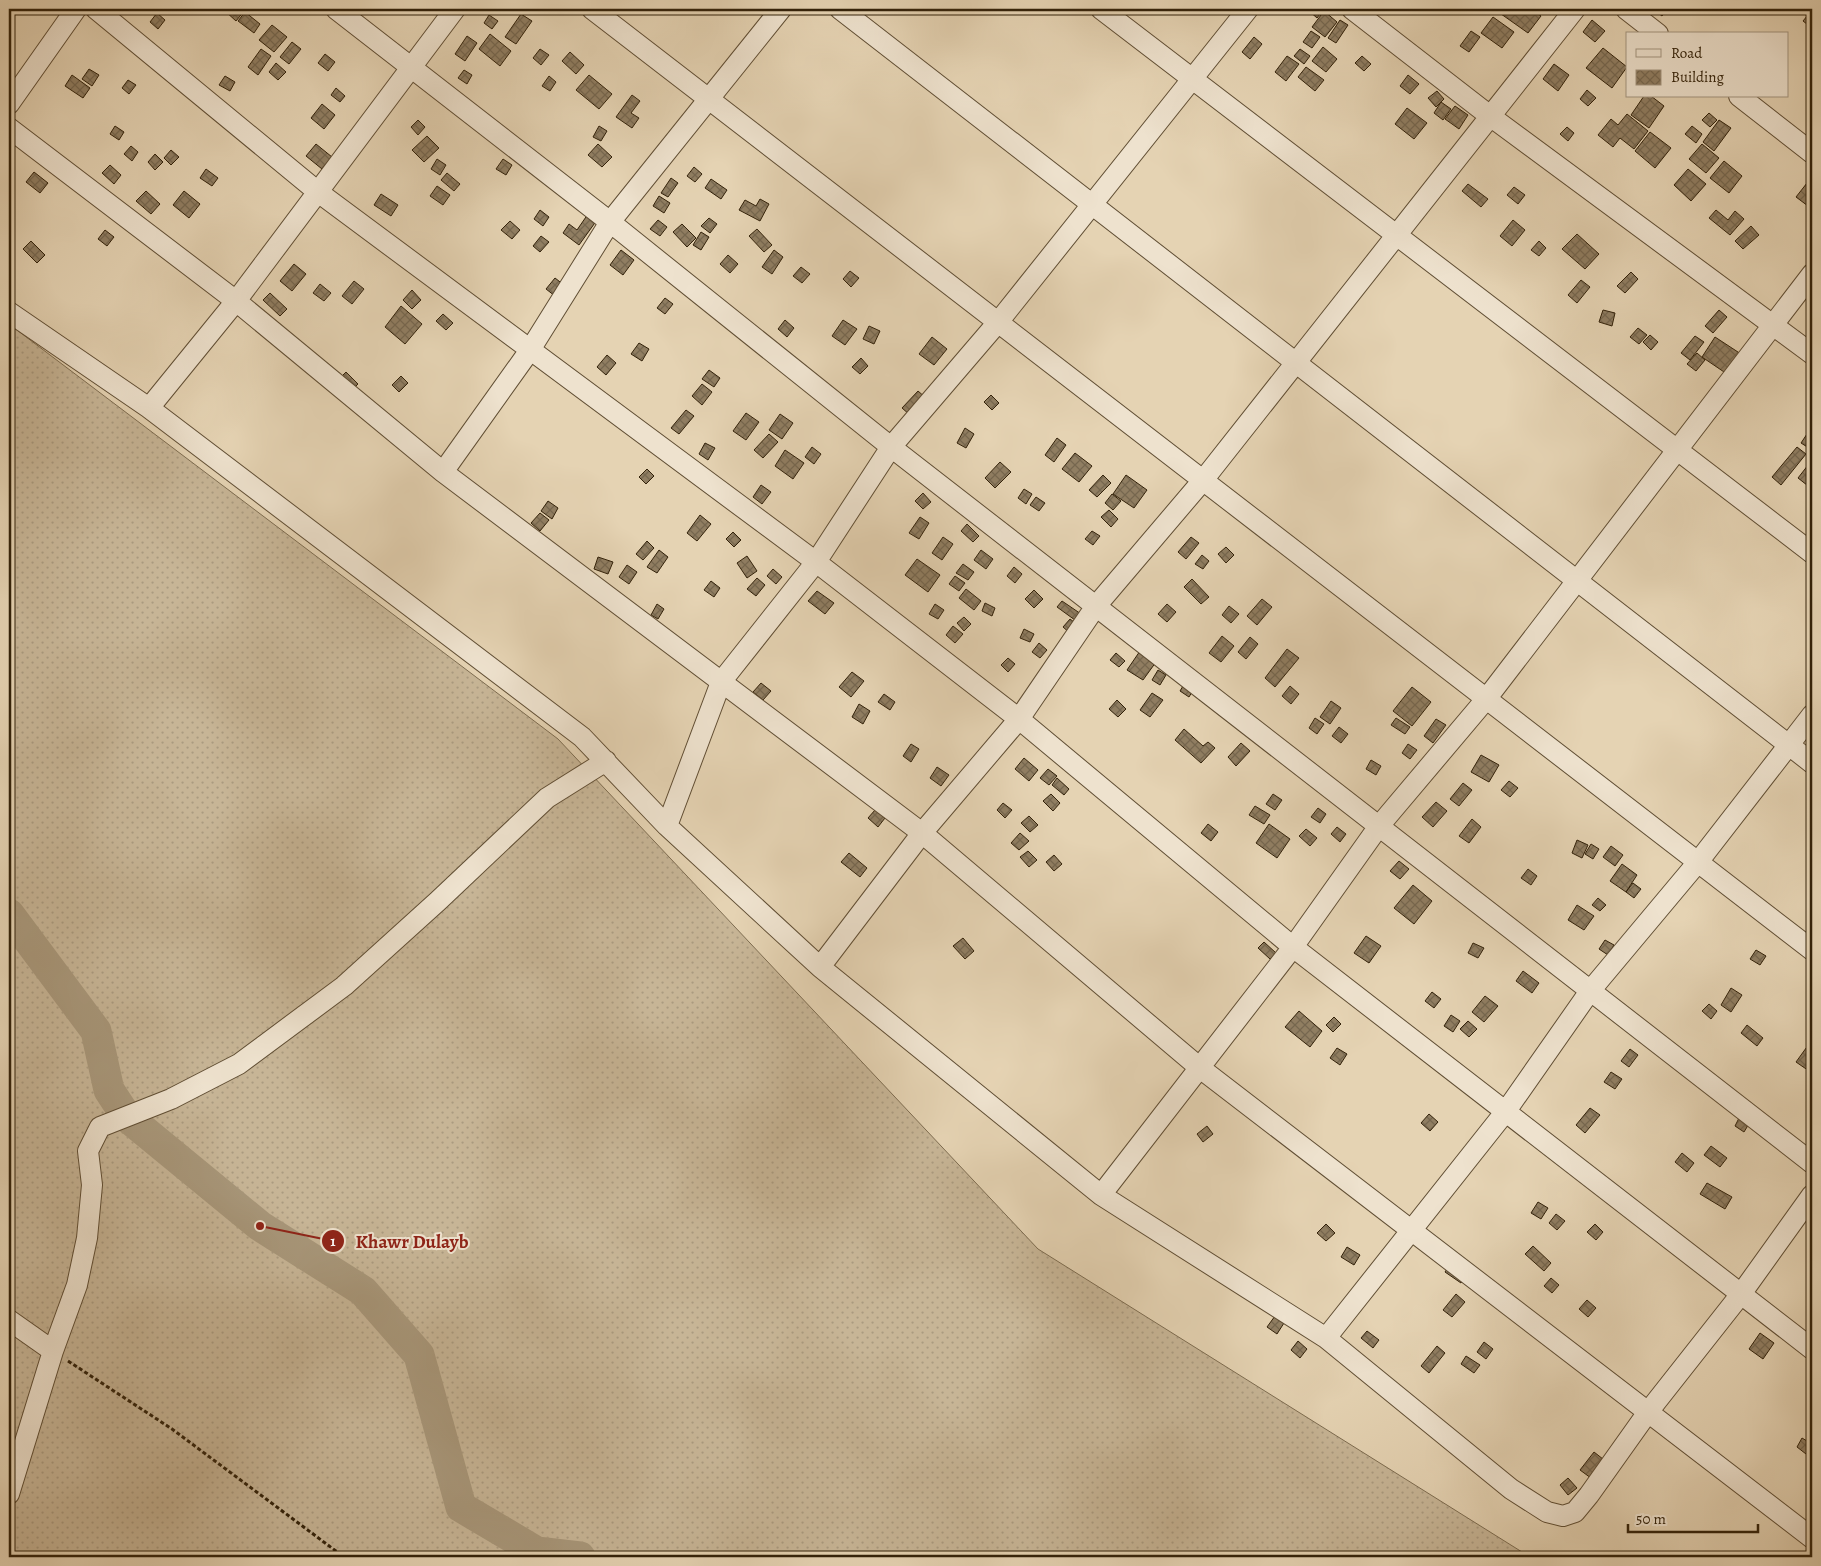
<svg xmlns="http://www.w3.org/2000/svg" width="1821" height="1566" viewBox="0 0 1821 1566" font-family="Alegreya,serif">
	<defs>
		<pattern id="grass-dots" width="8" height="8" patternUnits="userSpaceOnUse" patternTransform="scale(1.25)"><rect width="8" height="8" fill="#c7b596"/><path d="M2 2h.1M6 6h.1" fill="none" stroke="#ab9b80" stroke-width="1.8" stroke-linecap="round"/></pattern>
		<pattern id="building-cross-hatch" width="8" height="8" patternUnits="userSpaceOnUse" patternTransform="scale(1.25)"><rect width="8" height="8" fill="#907e62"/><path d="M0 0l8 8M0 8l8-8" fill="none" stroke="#76674f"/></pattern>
	</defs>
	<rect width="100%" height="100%" fill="#e5d3b3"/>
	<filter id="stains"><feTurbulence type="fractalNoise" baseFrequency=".004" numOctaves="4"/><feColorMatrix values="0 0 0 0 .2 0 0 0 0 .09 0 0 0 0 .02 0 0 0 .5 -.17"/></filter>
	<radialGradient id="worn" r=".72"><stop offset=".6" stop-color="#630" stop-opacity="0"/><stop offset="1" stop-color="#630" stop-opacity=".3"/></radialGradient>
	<path fill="url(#grass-dots)" stroke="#7d6c50" d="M9 324 558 739 1038 1249 1530 1557H9Z"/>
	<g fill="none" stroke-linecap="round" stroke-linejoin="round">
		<path stroke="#a8977a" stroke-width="31" d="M9 914 96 1031 109 1090 126 1116 260 1226 363 1291 419 1355 461 1507 537 1552 580 1557"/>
	</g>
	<path fill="url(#building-cross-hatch)" stroke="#33220a" d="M227 9H243L245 10 236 21 225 11Z
		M1309 9H1324L1317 18 1308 10Z
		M1494 9H1531L1541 16 1528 33Z
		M1653 9H1667L1662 16Z
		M1812 10V28L1803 21Z
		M1324 11 1337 22 1325 37 1312 27Z
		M245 12 260 24 254 33 238 21Z
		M157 13 165 20 158 29 150 22Z
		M521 14 532 21 516 44 505 37Z
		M489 15 498 21 492 29 484 23Z
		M1493 17 1514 32 1502 48 1481 33Z
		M1340 20 1348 25 1336 43 1328 38Z
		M1592 20 1605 31 1595 42 1583 32Z
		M272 25 287 37 274 52 259 40Z
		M1311 31 1320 37 1312 48 1303 42Z
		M1471 31 1480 37 1469 52 1460 46Z
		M490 34 511 51 500 66 479 49Z
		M467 36 477 43 465 61 455 54Z
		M1254 37 1262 44 1250 59 1242 52Z
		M292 42 301 49 289 64 280 57Z
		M1323 47 1337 59 1326 72 1312 61Z
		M1603 48 1627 67 1612 88 1586 68Z
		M261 49 271 56 258 75 248 67Z
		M540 49 549 55 541 65 533 58Z
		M1300 49 1310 56 1304 64 1294 56Z
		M570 52 584 65 576 74 562 61Z
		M325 54 335 62 328 71 318 63Z
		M1287 56 1299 64 1286 81 1275 72Z
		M1362 56 1371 64 1364 71 1355 63Z
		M276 63 286 72 278 80 269 72Z
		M1554 64 1569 75 1558 91 1543 79Z
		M1306 67 1324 80 1315 91 1298 77Z
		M89 69 99 75 92 86 82 79Z
		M464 70 472 75 467 84 458 78Z
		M72 75 90 88 83 98 65 86Z
		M589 75 612 94 599 109 576 90Z
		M1408 75 1419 84 1410 94 1400 86Z
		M225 76 235 82 230 91 219 85Z
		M549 76 556 82 550 91 542 86Z
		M128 80 136 85 129 94 122 88Z
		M336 88 345 96 340 102 331 95Z
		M1587 90 1596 98 1588 106 1580 99Z
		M1437 91 1444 99 1436 107 1428 98Z
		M632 95 640 101 631 113 639 118 632 128 616 117Z
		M1644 96H1651L1664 106 1649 128 1631 115Z
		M1441 102 1451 109 1443 120 1434 113Z
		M322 104 335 115 324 129 311 118Z
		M1455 106 1468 115 1459 129 1445 119Z
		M1407 108 1427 123 1414 139 1395 124Z
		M1709 113 1717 120 1710 127 1702 120Z
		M1627 114 1648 131 1634 149 1620 138 1613 147 1598 135 1611 119 1618 125Z
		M418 120 425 127 418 135 411 127Z
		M1719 120 1731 128 1714 151 1703 142Z
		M115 126 124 132 119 140 110 134Z
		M599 126 607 131 601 141 593 137Z
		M1692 126 1702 134 1696 143 1685 134Z
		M1567 127 1574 133 1568 141 1560 134Z
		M1650 132 1671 148 1655 168 1635 151Z
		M427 136 439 148 424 162 412 150Z
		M316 144 332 157 322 169 306 156Z
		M598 144 612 157 602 167 588 155Z
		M1702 144 1719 158 1706 173 1689 159Z
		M131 146 138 152 132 161 124 154Z
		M171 150 179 157 171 165 164 158Z
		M155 154 163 162 155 170 148 162Z
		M437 159 446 165 440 175 431 169Z
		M503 159 512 165 506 175 496 169Z
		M1724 161 1742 176 1729 193 1710 178Z
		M110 165 121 175 114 184 102 173Z
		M694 167 702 174 695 182 687 176Z
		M206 169 218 178 212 186 200 178Z
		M1688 169 1706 184 1691 201 1674 185Z
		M34 172 48 183 40 193 26 182Z
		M447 173 460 184 454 191 441 180Z
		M671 178 678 183 668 197 661 193Z
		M711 179 727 190 721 199 705 188Z
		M1807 183 1812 187V200L1808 206 1796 197Z
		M1468 184 1488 199 1481 207 1462 191Z
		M437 186 450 195 443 205 430 196Z
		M1514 187 1525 195 1518 204 1507 195Z
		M146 191 160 204 151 214 136 201Z
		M184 191 200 204 189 218 173 205Z
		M381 194 398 205 391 216 374 205Z
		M659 196 670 203 664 213 653 206Z
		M760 199 769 204 760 221 739 210 745 200 756 206Z
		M540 210 549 217 543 226 534 219Z
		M1716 210 1728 220 1735 211 1744 219 1730 235 1709 218Z
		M588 214 597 220 579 245 563 233 569 224 577 230Z
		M709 218 717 224 710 233 701 226Z
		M658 220 667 227 660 236 650 229Z
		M1513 220 1525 230 1512 246 1500 236Z
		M510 221 520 230 512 239 501 230Z
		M682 224 696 238 687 247 673 232Z
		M1751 226 1759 235 1743 249 1735 241Z
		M757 229 772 245 764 252 749 236Z
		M105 230 114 237 107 246 98 239Z
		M701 232 709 237 701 250 693 245Z
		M1577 234 1599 254 1585 269 1562 249Z
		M541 236 549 242 540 252 533 246Z
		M31 241 45 255 37 263 23 249Z
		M1539 241 1546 248 1539 256 1531 250Z
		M621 250 634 260 623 275 610 265Z
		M774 250 783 257 772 274 762 267Z
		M728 255 738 264 730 273 720 264Z
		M294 264 306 274 292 291 280 281Z
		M801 267 810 274 802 283 793 276Z
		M850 271 859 278 851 287 843 279Z
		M1631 272 1638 279 1625 293 1617 286Z
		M555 278 564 285 555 296 546 289Z
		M1581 280 1590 287 1577 303 1568 295Z
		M354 281 364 289 352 304 342 296Z
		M320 284 331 293 324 301 313 293Z
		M412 290 421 300 412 309 403 300Z
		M270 293 287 309 280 316 263 300Z
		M665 298 673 304 665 314 657 308Z
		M401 306 422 324 405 344 385 327Z
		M1603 310 1615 313 1612 326 1599 322Z
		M1719 310 1727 317 1713 333 1705 326Z
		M443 314 453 323 446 330 436 321Z
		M785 320 794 328 787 337 778 329Z
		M843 320 857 329 845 345 832 336Z
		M869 326 880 331 874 344 863 339Z
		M1638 328 1647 335 1639 344 1630 337Z
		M1650 335 1658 342 1651 350 1643 342Z
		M1695 336 1704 342 1690 360 1681 353Z
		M932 337 947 349 934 365 919 354Z
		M1715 337 1741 354 1727 374 1702 357Z
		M639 343 649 349 642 361 631 354Z
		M1697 353 1705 360 1696 371 1687 364Z
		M607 355 616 363 606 375 597 367Z
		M861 358 868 366 860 374 852 367Z
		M709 370 720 378 714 387 702 379Z
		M346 372 358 384 351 391 339 379Z
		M401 376 408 383 399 392 392 385Z
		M702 384 712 392 702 405 692 396Z
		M918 391 926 398 910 415 902 408Z
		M991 395 999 403 992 410 984 402Z
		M686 410 694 416 679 434 671 428Z
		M746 413 759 422 746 440 733 431Z
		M780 414 793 423 782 439 769 430Z
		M965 428 974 434 966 448 957 443Z
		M769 434 778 442 763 458 754 450Z
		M1807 434 1812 437V450L1801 443Z
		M1057 438 1066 445 1054 462 1045 455Z
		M705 443 715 448 708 460 699 454Z
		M812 447 821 454 814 464 805 457Z
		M1797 447 1806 454 1781 485 1772 477Z
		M785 450 804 463 793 479 775 466Z
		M1075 453 1092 466 1079 482 1062 469Z
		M1812 460V489L1798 478Z
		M1000 462 1011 472 995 488 985 478Z
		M647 469 654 476 646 484 639 477Z
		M1103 475 1111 483 1097 497 1089 490Z
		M1126 475 1147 490 1134 508 1113 494Z
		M761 485 771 492 762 504 753 497Z
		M1024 489 1032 494 1026 504 1018 498Z
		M923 493 931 502 923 509 915 501Z
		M1112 494 1121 501 1113 510 1105 503Z
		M1036 497 1045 503 1039 511 1030 505Z
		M548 501 558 508 552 519 541 511Z
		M1109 510 1118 519 1111 527 1101 517Z
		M540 513 549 520 540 531 531 523Z
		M700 515 711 524 697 541 687 533Z
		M920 517 929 523 919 539 909 533Z
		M967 524 979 536 973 542 961 531Z
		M1092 531 1100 536 1093 545 1085 539Z
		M733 532 741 540 734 547 726 539Z
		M943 537 953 544 942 560 932 553Z
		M1191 537 1199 543 1186 559 1178 552Z
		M647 541 654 548 643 560 636 554Z
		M1226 547 1234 555 1226 563 1218 554Z
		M659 550 668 557 657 573 647 567Z
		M981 550 993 559 986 569 974 560Z
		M1202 555 1209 561 1203 569 1195 564Z
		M747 556 757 571 747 578 737 563Z
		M598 557 613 562 608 574 594 569Z
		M917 559 940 575 928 592 905 575Z
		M963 564 974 572 968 580 956 573Z
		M627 565 637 572 629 584 619 577Z
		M1014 567 1022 574 1015 583 1007 576Z
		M773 569 782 577 776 584 767 576Z
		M955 576 965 583 959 591 949 584Z
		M757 578 765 585 756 596 747 589Z
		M1192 579 1209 597 1201 604 1184 587Z
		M711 581 720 588 714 597 704 590Z
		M966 589 981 601 974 610 959 598Z
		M1034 590 1043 599 1034 608 1025 599Z
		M817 591 834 603 825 614 808 601Z
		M1262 599 1272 607 1257 625 1247 616Z
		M1062 601 1084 616 1079 623 1057 607Z
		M985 603 995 608 992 616 982 611Z
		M657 604 664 609 658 619 651 615Z
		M935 604 944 610 938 619 929 614Z
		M1167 604 1176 612 1167 622 1158 614Z
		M1229 606 1239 614 1231 623 1222 615Z
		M964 617 971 624 964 631 957 623Z
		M1070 619 1078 625 1071 634 1063 627Z
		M953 626 963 634 955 643 946 635Z
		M1024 629 1034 634 1030 642 1020 638Z
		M1222 636 1234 646 1221 662 1209 653Z
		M1250 637 1258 644 1246 659 1238 652Z
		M1039 643 1047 650 1040 658 1032 652Z
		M1287 649 1299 658 1275 687 1265 678Z
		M1140 651 1156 662 1143 680 1127 670Z
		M1116 653 1125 661 1119 667 1110 660Z
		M1008 658 1015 664 1008 672 1001 665Z
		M1158 670 1166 675 1160 685 1152 680Z
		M852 672 864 681 851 697 839 687Z
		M1186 681 1195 687 1189 697 1180 691Z
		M761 683 771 691 763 700 753 692Z
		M1290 686 1299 694 1291 704 1282 696Z
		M1412 687 1431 702 1412 726 1393 711Z
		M1152 693 1163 700 1150 717 1140 710Z
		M884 694 895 702 890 710 878 702Z
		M1117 700 1126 709 1118 717 1109 709Z
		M1331 701 1341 708 1330 724 1320 717Z
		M859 704 870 711 863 724 852 717Z
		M1315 718 1324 724 1317 734 1309 728Z
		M1396 718 1410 727 1405 734 1391 725Z
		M1436 719 1446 725 1433 743 1424 736Z
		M1339 727 1348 734 1341 743 1332 736Z
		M1184 729 1203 746 1208 742 1215 748 1201 763 1175 740Z
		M1241 743 1250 751 1236 766 1228 757Z
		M911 744 919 749 911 762 903 756Z
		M1408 744 1417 750 1410 759 1402 753Z
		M1481 755 1499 765 1489 782 1471 772Z
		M1024 758 1038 770 1029 781 1015 769Z
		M1371 760 1381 766 1376 775 1366 769Z
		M937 767 949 775 941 786 930 778Z
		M1048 769 1057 776 1049 785 1040 778Z
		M1057 778 1069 789 1064 795 1052 785Z
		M1509 781 1518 788 1510 797 1501 790Z
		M1463 783 1472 790 1459 806 1450 799Z
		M1051 794 1060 803 1053 811 1043 801Z
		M1273 794 1282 800 1275 810 1266 804Z
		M1436 802 1447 811 1433 827 1422 817Z
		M1003 803 1012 810 1005 818 997 810Z
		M1255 806 1270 815 1264 824 1249 815Z
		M1318 808 1326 814 1320 823 1311 817Z
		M875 810 885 818 878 827 868 818Z
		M1029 816 1038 825 1030 832 1021 823Z
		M1472 819 1481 827 1469 843 1459 836Z
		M1208 824 1218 832 1211 841 1201 833Z
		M1269 824 1290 839 1277 858 1256 843Z
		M1337 827 1346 834 1340 842 1331 834Z
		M1306 829 1317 838 1310 846 1299 836Z
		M1020 833 1029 841 1019 850 1011 843Z
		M1577 840 1588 845 1582 858 1572 853Z
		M1591 844 1599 849 1593 859 1585 854Z
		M1611 846 1623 855 1615 866 1603 857Z
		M1028 851 1037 860 1029 867 1020 857Z
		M849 853 867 868 860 877 841 862Z
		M1054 855 1062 864 1054 871 1046 862Z
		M1399 861 1409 869 1400 879 1390 871Z
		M1622 864 1637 875 1626 892 1610 881Z
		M1528 869 1537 876 1531 885 1521 878Z
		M1633 883 1641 889 1634 898 1626 892Z
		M1413 885 1432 901 1414 924 1394 908Z
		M1598 898 1606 905 1600 911 1592 905Z
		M1577 905 1594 916 1584 930 1568 920Z
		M1366 936 1381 946 1369 963 1354 953Z
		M963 938 974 951 965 959 953 946Z
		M1605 940 1614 945 1608 955 1599 949Z
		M1264 942 1276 953 1270 959 1258 948Z
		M1473 943 1484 948 1478 958 1468 953Z
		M1756 950 1766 956 1760 965 1750 959Z
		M1523 971 1539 983 1532 993 1516 981Z
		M1731 988 1742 995 1731 1012 1721 1005Z
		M1432 992 1441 999 1434 1008 1425 1001Z
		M1485 996 1498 1006 1484 1022 1472 1012Z
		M1709 1004 1717 1011 1711 1019 1702 1011Z
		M1299 1011 1322 1031 1310 1047 1285 1027Z
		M1451 1015 1460 1021 1453 1032 1444 1026Z
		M1334 1017 1341 1024 1333 1032 1326 1025Z
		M1468 1021 1477 1029 1469 1037 1460 1029Z
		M1747 1025 1763 1038 1757 1046 1741 1033Z
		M1809 1044 1812 1046V1073L1796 1062Z
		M1337 1048 1347 1054 1340 1065 1330 1058Z
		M1630 1049 1638 1055 1629 1067 1621 1061Z
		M1611 1072 1622 1079 1615 1089 1604 1082Z
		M1590 1108 1600 1115 1585 1133 1576 1125Z
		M1429 1114 1438 1122 1430 1131 1421 1123Z
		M1740 1116 1750 1122 1744 1132 1735 1126Z
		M1207 1126 1213 1134 1203 1142 1197 1134Z
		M1711 1146 1727 1158 1720 1167 1704 1155Z
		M1682 1153 1694 1163 1687 1172 1675 1162Z
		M1707 1183 1732 1197 1725 1209 1700 1194Z
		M1538 1202 1548 1208 1541 1219 1531 1213Z
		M1556 1214 1565 1221 1557 1230 1549 1223Z
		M1326 1224 1335 1233 1326 1241 1317 1233Z
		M1595 1224 1603 1232 1596 1240 1587 1232Z
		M1533 1246 1551 1263 1544 1271 1525 1254Z
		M1347 1247 1360 1255 1354 1265 1341 1257Z
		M1451 1263 1468 1274 1461 1283 1445 1272Z
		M1551 1278 1559 1285 1552 1293 1544 1286Z
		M1456 1294 1465 1302 1452 1317 1443 1310Z
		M1587 1300 1596 1308 1588 1317 1579 1309Z
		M1275 1316 1284 1323 1277 1334 1267 1327Z
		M1367 1331 1379 1340 1373 1348 1361 1338Z
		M1760 1333 1774 1343 1763 1359 1749 1349Z
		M1298 1341 1307 1349 1300 1358 1291 1350Z
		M1484 1342 1493 1349 1486 1359 1477 1352Z
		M1437 1346 1445 1353 1429 1373 1421 1366Z
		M1466 1356 1480 1365 1474 1373 1461 1364Z
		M1802 1438 1812 1444 1806 1454 1797 1447Z
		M1594 1452 1608 1463 1595 1481 1580 1470Z
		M1568 1478 1577 1488 1568 1495 1560 1485Z"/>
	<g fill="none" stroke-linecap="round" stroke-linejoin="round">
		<defs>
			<path id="street" d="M96 9 318 192 816 562 1019 719 1293 947 1812 1349
				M336 9 610 222 891 447 1812 1163
				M592 9 1812 950
				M840 9 1812 763
				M1101 9 1812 553
				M1352 9 1490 116 1812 354
				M1626 9 1658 34
				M1739 96 1812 153
				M9 104 76 9
				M9 128 236 301 443 472 922 833 1200 1068 1812 1538
				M9 312 149 408 582 737 667 826 820 967 1101 1195 1326 1338 1511 1489 1547 1512 1563 1516 1575 1512 1589 1495 1648 1412 1741 1294 1812 1195
				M149 408 236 301 455 9
				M443 472 530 350 610 222 781 9
				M667 826 721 682 816 562 891 447 999 321 1248 9
				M820 967 922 833 1019 719 1096 606 1204 479 1575 9
				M1101 1195 1293 947 1379 826 1487 698 1812 274
				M9 1320 53 1351 9 1494
				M1326 1338 1506 1111 1590 991 1698 862 1812 715
				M53 1351 77 1285 87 1238 92 1185 88 1151 100 1127 171 1099 239 1064 344 986 438 901 547 798 606 761"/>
		</defs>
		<use href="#street" stroke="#604e34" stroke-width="22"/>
		<path stroke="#33220a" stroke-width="3" stroke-dasharray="4 2.5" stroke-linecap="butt" d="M68 1361 172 1429 344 1557"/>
		<use href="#street" stroke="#eee2ce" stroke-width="20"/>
	</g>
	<path fill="none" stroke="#8f2418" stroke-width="2" d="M260 1226L333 1241"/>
	<g fill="#8f2418" stroke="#eee2ce" stroke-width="2">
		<circle cx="260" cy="1226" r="5"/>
		<circle cx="333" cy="1241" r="12"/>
	</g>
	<g font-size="15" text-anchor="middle" font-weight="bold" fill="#fff">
		<text x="333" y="1246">1</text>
	</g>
	<g font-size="19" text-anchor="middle" font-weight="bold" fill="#8f2418" stroke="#eee2ce" stroke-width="4" stroke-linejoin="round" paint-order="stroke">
		<text x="412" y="1248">Khawr Dulayb</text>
	</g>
	<rect width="1821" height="1566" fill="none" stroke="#e5d3b3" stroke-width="30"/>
	<rect x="10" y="10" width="1801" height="1546" fill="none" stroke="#33220a" stroke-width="2.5"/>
	<rect x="15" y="15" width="1791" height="1536" fill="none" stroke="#33220a"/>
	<rect x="1626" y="32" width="162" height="65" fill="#eee2ce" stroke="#a39580"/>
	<rect x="1636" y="49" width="25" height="8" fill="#eee2ce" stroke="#a39580"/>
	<text x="1671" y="58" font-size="15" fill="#33220a">Road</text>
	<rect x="1636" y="70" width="25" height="15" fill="url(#building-cross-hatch)" stroke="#a39580"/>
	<text x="1671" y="82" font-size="15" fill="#33220a">Building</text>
	<path d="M1628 1524v8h130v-8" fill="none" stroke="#33220a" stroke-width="2.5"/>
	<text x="1636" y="1524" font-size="15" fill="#33220a" stroke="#eee2ce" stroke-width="4" paint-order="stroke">50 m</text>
	<rect width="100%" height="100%" filter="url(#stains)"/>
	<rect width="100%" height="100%" fill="url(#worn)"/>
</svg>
